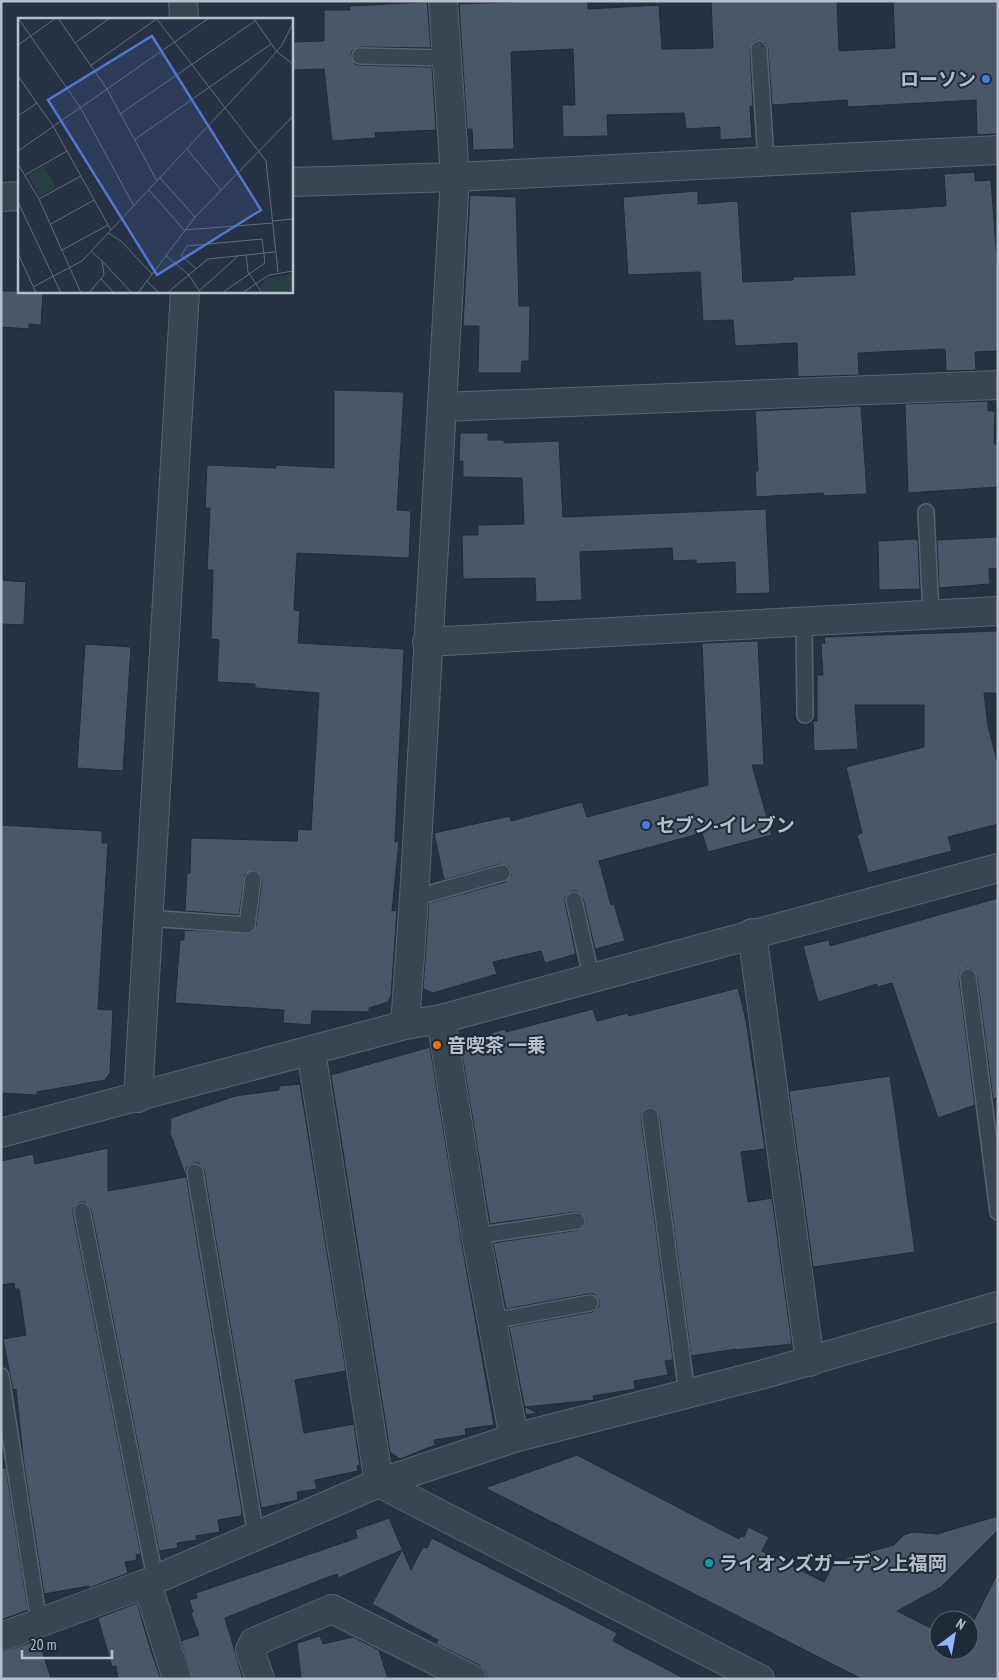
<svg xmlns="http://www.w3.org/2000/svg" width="999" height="1680" viewBox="0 0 999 1680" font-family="'PT Sans Narrow','Noto Sans JP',sans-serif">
	<rect width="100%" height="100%" fill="#263243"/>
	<path fill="#4a5669" stroke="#212b3a" d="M534 1H588V9L659 5 662 49H666L713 48 711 1H837L839 51 895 48 893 1H998V134L977 135 976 100 848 107 847 100 772 105 768 48 766 43 759 40 753 42 750 50 753 106H750L752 138 720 140V127L686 129 684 113 607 115 608 136 563 137 562 105H575L573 49 511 52 514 149 473 150 472 129H467L459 4Z
		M427 2 431 48 360 47 352 51 351 56 355 64 360 65 432 67 436 130 375 133 376 138 332 141 324 69 291 70V42L324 41V10H350V6Z
		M975 172V181L991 180 998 275V351L975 352 976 370 946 371 945 349 858 353 859 375 798 377 797 343 735 346 733 320 703 321 700 272 628 275 623 197 698 191V204L738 201 743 282 793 280V277L855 275 850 212 946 206 944 174Z
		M470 195 516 197 519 306H530L529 361H522L521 373H478L479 326H463Z
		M1 291H43L41 325 29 324V329L1 327Z
		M334 390 404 392 397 510 411 511 409 558 297 553 294 610 300 611 298 643 404 649 395 842 399 841 392 911 397 910 391 996 388 1002 369 1008V1012L312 1011 311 1025 283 1023 284 1010 175 1003 180 940H184V930L251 933 256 926 262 880 261 875 255 870 245 874 239 915 185 911 187 873H190L191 838 297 841 298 829 311 830 319 693 255 688V684L217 682 219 640 211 639 213 570H207L210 508H205L207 465 276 468V465L334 468Z
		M988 401V411H995L994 444H998V487L908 493 905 404Z
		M861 406 867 494 824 496 823 493 756 497 755 471H758L755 411Z
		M460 433H488V440H504V443L559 441 563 517 766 509 770 593 736 594 735 562 696 564V560L673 561 672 548 580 552 582 600 536 602 535 578 463 579 462 535H478V525L524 524 522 478 463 477V461H459Z
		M998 537V568L989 569 990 584 939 588 937 540Z
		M915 539 918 541 920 589 879 590 878 541Z
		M1 580 26 582 24 625 1 624Z
		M998 631V693H984L988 726 998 765V824L948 837 952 851 868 873 857 835 862 833 846 767 924 747V705H855L858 749 814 751 813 721H817V675H823L821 643H825L824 637Z
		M758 641 764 765H752L772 835 708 852 702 833 599 861 611 905 614 904 625 941 595 949 583 898 577 891H572L565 897V902L576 954 545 963 541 951 493 962 497 974 433 993 423 989 429 903 505 882 511 875 509 867 500 864 444 880 434 833 510 816 511 821 582 802 587 817 708 785 702 643Z
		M85 644 131 647 123 771 77 768Z
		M1 825 102 831V843H108L98 1009 113 1010 110 1073 105 1080 37 1092V1095L1 1093Z
		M998 898V1097L993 1099 977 976 972 969 966 968 960 973 959 978 975 1105 938 1118 892 983 877 987V984L818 1002 803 946 829 940 830 946Z
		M738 988 746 1020 765 1149 741 1152 748 1202 772 1198 792 1344 736 1350V1349L691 1356 659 1115 654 1108 648 1107 642 1112 641 1117 673 1360 665 1361 668 1375 634 1381 635 1389 593 1396 594 1400 525 1407 538 1413 526 1415 509 1327 592 1312 599 1307V1301L594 1294H588L506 1309 493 1243 578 1230 585 1225 586 1219 581 1213 576 1212 490 1224 460 1042 505 1029 506 1032 593 1009 597 1021 628 1013 629 1016Z
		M430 1047 461 1239 494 1425 465 1429 466 1435 434 1440 435 1445 400 1459 390 1452 331 1075Z
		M890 1076 915 1252 813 1267 789 1091Z
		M300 1084 346 1371 295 1380 304 1433 354 1424 360 1466H357L358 1471 315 1480 317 1489 297 1492 298 1500 261 1508 204 1170 199 1163H193L186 1168V1174L242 1511 241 1516 218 1520 220 1532 196 1536 197 1540 177 1543 178 1548 159 1551 91 1209 85 1202H80L73 1208V1213L141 1554 136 1555 137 1560 125 1562 128 1573 89 1588V1586L44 1594 24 1465 16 1389 13 1390 3 1339 26 1335 19 1289H15L14 1283 1 1285V1161L33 1154 35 1164 108 1148V1191L186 1177 170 1133 171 1118 235 1096 279 1090V1086Z
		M577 1455 739 1539 741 1536 744 1537 748 1527 769 1537 762 1551 824 1582 835 1561 894 1545 904 1535 913 1532 937 1534 998 1516V1530L941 1587 897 1611 939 1632V1650H969V1630L998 1573V1679H862L485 1488Z
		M1 1468H6L28 1610 1 1620Z
		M389 1518 411 1570 423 1547 427 1548 432 1538 617 1633 613 1641 685 1679H488L485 1671 479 1665 436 1644 438 1640 372 1604 402 1550 338 1578 337 1574 323 1579 225 1618 243 1679H192L181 1641 199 1635 191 1613 193 1612 189 1600 197 1598 196 1593 357 1538 355 1530Z
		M137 1603 151 1651 161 1679H118L116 1666 112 1667 98 1618Z
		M320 1636 323 1644 353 1637 379 1650 388 1679H301L297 1643Z
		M39 1640 51 1679H1V1652Z"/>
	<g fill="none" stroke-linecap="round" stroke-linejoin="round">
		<defs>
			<path id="service" d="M759 49 766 161
				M360 56 446 58
				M926 512 931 614
				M804 621 805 715
				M414 898 502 873
				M574 900 591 976
				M147 918 247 925 253 879
				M968 977 998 1212
				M650 1116 687 1394
				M195 1172 256 1536
				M82 1211 155 1578
				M476 1236 577 1221
				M492 1321 590 1303
				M1 1376 39 1623"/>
			<path id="minor" d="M442 407 998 385
				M427 642 998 611
				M752 933 810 1362
				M441 1019 476 1236 514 1438
				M405 1025 414 898 455 177 443 1
				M311 1051 379 1483
				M379 1483 760 1679
				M147 1583 177 1679
				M1 1637 147 1583 379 1483 514 1438 764 1374 998 1306
				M260 1679 250 1650 254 1642 332 1609 472 1679"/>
			<path id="tertiary" d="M183 1 184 19
				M291 182 455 177 998 150
				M1 197 19 196
				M138 1098 185 291
				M1 1133 405 1025 441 1019 998 868"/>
		</defs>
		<use href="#service" stroke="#596270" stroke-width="18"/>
		<use href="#minor" stroke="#596270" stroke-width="30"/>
		<use href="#tertiary" stroke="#596270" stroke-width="30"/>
		<use href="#service" stroke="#3b4452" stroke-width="15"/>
		<use href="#minor" stroke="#3b4452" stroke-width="28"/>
		<use href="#tertiary" stroke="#3b4452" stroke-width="28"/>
	</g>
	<g fill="#3f7fe0" stroke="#1f2938" stroke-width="2">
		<circle cx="986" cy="79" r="5"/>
		<circle cx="646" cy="825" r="5"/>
	</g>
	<circle fill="#e8710a" stroke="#1f2938" stroke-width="2" cx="437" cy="1045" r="5"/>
	<circle fill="#0f9aa8" stroke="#1f2938" stroke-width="2" cx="709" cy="1563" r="5"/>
	<g text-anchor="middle" stroke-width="4" stroke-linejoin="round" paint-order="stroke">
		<g font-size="19" font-weight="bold" fill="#b8bfcc" stroke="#1f2938" text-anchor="start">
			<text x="976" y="86" text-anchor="end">ローソン</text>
			<text x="656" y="832">セブン-イレブン</text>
			<text x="447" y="1052">音喫茶 一乗</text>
			<text x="719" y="1570">ライオンズガーデン上福岡</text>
		</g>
	</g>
	<g transform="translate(18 18)">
		<rect width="275" height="275" fill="#263243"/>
		<path d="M26 148 38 170 22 178 10 157ZM275 256V275H246L241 268 251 260Z" fill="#284044"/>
		<path fill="none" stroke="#606a7a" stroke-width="1" d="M0 0 62 89 116 188M40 0 89 71 139 163M138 0 248 143 260 254M236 1 259 34 275 46M57 25 92 0M0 27 38 0M72 48 140 0M0 58 35 108 93 212M102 96 237 3M0 98 19 85M116 122 253 26M169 131 203 172M0 133 191 0M0 146 21 181 63 275M7 157 49 133M142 160 177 199M131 172 166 212M21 181 63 158M0 184 43 275M255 203 275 201M33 206 76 182M166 212 255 205M90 215 103 223 134 256M44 232 90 207M0 235 18 275M228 237 230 254 244 275M148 238 170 256 183 275M84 243 114 275M179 251 163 238 169 228 244 221 247 245 204 275M83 261 96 275M129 263 141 275M15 269 64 243 247 47 264 27 275 5M181 273 220 238M71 275 86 257 84 243 73 233M120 275 177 199 275 98M149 275 190 241 257 234M224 275 251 257 275 253"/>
		<path fill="#5376d4" fill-opacity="0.15" stroke="#5376d4" stroke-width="2.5" d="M134 18 243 192 139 257 30 82Z"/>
		<rect width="275" height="275" fill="none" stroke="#b8bfcc" stroke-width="2.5"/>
	</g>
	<rect width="999" height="1680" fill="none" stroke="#b8bfcc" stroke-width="5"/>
	<g transform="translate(954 1635) rotate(32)"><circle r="24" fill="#1f2938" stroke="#5c6573"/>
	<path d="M0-4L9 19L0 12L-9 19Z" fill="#90b6f9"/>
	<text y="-8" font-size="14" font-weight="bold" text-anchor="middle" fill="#b8bfcc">N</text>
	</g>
	<path d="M22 1650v8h90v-8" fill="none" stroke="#b8bfcc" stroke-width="2.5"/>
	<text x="30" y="1650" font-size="15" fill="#b8bfcc" stroke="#1f2938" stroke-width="4" paint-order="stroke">20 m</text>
</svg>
